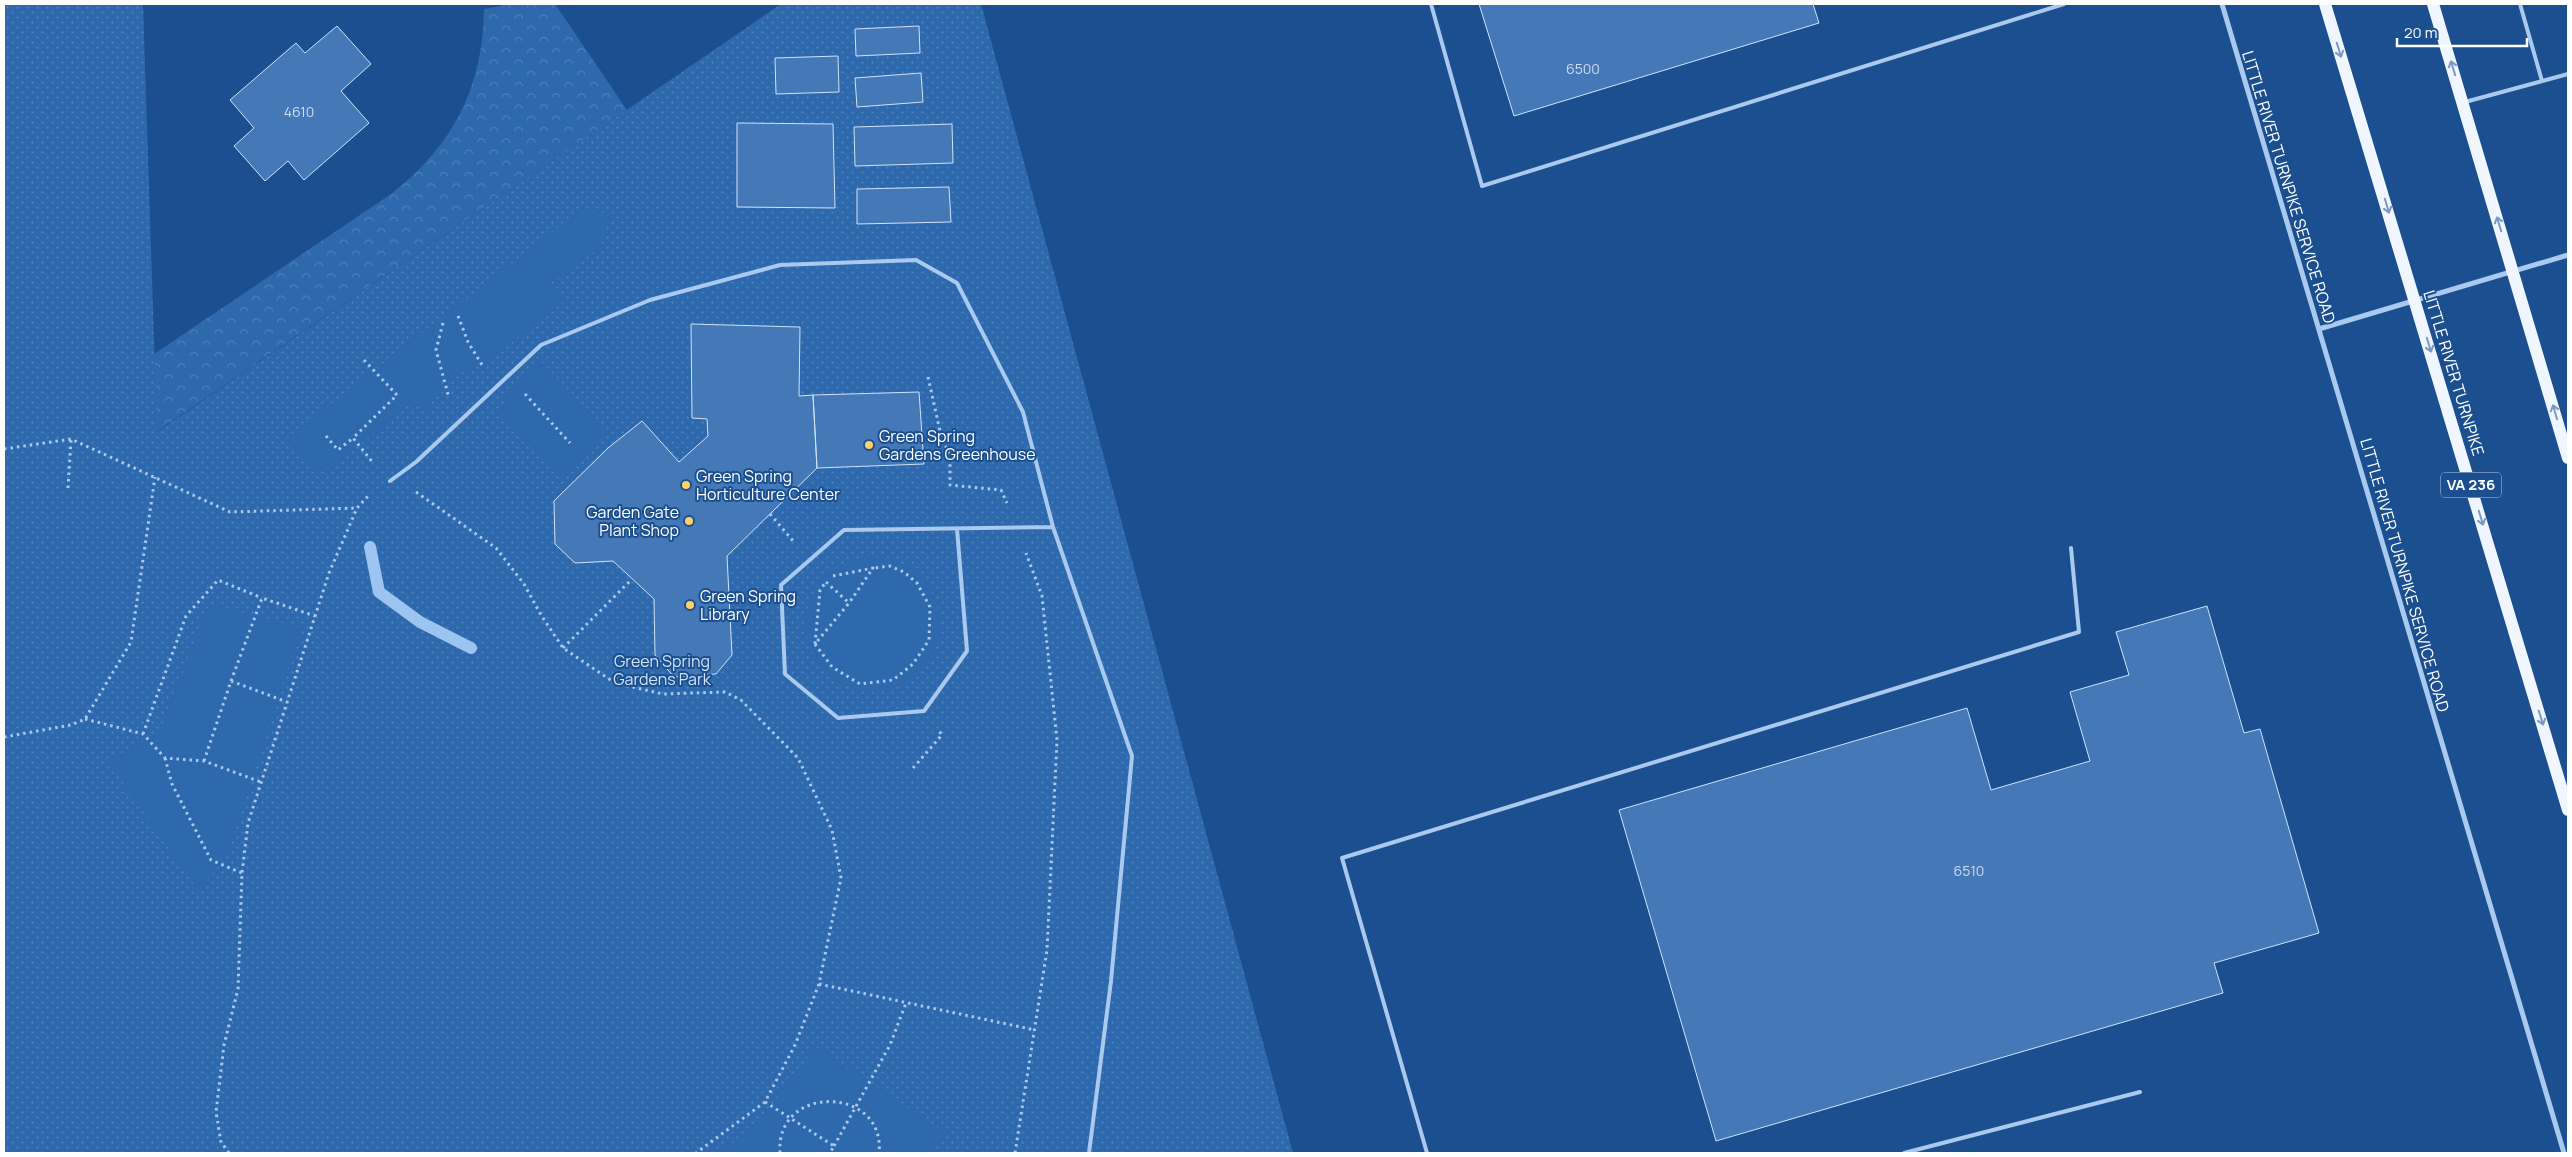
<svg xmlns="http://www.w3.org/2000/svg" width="2572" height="1157" viewBox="0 0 2572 1157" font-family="Manrope,sans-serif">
	<defs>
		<pattern id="forest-crowns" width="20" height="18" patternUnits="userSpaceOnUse" patternTransform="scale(1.25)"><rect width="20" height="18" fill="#2e69ad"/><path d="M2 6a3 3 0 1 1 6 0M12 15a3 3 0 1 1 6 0" fill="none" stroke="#4d80b9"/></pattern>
		<pattern id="park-dots" width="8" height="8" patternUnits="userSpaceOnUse" patternTransform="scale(1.25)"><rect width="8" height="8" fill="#2e69ad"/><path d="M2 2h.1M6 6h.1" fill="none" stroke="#4d80b9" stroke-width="1.8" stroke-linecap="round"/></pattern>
	</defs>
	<rect width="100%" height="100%" fill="#1b4f8f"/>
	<path fill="url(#forest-crowns)" d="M512 4H555L627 110 156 432 154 354 391 194C453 146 483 87 484 9Z"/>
	<path fill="url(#park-dots)" d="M4 4H143L157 432 781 4H981L1293 1153H4Z"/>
	<path fill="#2e69ad" d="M579 211 612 213 599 248 550 283 565 301 501 350 477 366 442 381 427 410 407 403 349 454 321 472 285 440Z
		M542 362 606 430 562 476 500 416C508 386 517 380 542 362Z
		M806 624a67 67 0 1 1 134 0a67 67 0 1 1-134 0Z
		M209 604 301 628 225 858 198 890 108 761 159 733Z
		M816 1047 946 1133 931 1153H720L760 1121Z"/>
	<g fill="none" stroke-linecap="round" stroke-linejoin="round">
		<path stroke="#9cc4f0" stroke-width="12" d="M370 547 379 592 420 622 471 648"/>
	</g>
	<path fill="#4478b7" stroke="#cfe3fa" d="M1479 4H1813L1819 23 1514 116Z
		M337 26 371 64 341 91 369 123 304 180 288 161 265 181 234 146 254 128 230 100 296 43 305 53Z
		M919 26 920 53 856 56 855 29Z
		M838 56 839 92 776 94 775 58Z
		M921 73 923 102 857 107 855 78Z
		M737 123 833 124 835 208 737 207Z
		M952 124 953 163 855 166 854 127Z
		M949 187 951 222 857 224V189Z
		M691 324 800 327 799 396 813 395 817 468 727 556 732 655 716 674 674 677 655 655 654 599 613 561 575 563 555 544 554 501 608 448 642 421 679 462 708 436 707 419 692 418Z
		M919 392 924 464 817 468 813 395Z
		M2207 606 2244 733 2260 729 2319 933 2214 963 2223 993 1716 1141 1619 810 1967 708 1991 790 2090 761 2070 692 2129 675 2116 632Z"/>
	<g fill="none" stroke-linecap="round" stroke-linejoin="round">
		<path stroke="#a9c9ee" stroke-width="3" stroke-dasharray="2.5 4" stroke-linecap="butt" d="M458 316 468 342 482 365
			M443 323 436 350 449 398
			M364 360 397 395 353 438 374 464
			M928 377 942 440 950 454V485L1001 490 1007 503
			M525 394 570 443
			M326 436 338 450 353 438
			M4 449 71 439 230 512 357 508
			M68 488 71 439
			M416 492 496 548 524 584 541 615 563 648 615 683 663 694 725 692 741 700 798 758 832 830 841 878 819 984 795 1045 765 1102 696 1153
			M770 514 794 542
			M833 576 873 568 849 603
			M826 582 849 603 815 644 820 590Z
			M815 644 832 667 860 684 893 680 913 664 929 640 930 607 917 583 904 572 890 566 873 568
			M563 648 632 579
			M231 681 262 598 315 616
			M85 719 143 734 165 758 204 761 261 782
			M143 734 186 616 218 580 262 598
			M4 737 71 725 85 719 131 642 155 477
			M165 758 172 784 211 860 242 873
			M204 761 231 681 287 702
			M913 768 942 735 939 731
			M819 984 1035 1030
			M765 1102 834 1146 830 1153
			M834 1146 890 1045 906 1003
			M229 1153 221 1142 216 1112 224 1045 238 989 242 873 248 823 329 573 357 508 369 495
			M780 1153C775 1083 886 1086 879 1153
			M1015 1153 1047 950 1057 740 1042 596 1026 553"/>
		<path stroke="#a9c9ee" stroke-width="4" d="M1431 4 1482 186 2064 4
			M2520 4 2542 81
			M2465 102 2568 74
			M390 481 416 462 541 345 650 300 780 265 916 260 957 283 1023 412 1053 527
			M957 529 967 651 924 711 838 718 785 674 781 585 844 530 1053 527 1132 756 1111 981 1089 1153
			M1427 1153 1342 858 2079 632 2071 548
			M1904 1153 2140 1092"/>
		<path stroke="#a9c9ee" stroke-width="5" d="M2222 4 2564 1153
			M2319 329 2568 255"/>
		<path stroke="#f0f6ff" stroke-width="12" d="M2325 4 2568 810
			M2433 4 2568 458"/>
	</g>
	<defs><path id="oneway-shaft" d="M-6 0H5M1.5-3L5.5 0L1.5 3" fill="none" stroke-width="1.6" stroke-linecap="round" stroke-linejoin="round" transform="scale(1.25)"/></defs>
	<g stroke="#7b9ac1">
		<use href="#oneway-shaft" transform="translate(2339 50) rotate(73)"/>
		<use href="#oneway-shaft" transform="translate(2453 68) rotate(-107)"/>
		<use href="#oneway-shaft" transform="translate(2387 206) rotate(73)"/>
		<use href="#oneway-shaft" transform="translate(2499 224) rotate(-107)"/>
		<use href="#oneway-shaft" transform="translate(2429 345) rotate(73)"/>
		<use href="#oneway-shaft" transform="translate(2555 412) rotate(-106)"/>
		<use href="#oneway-shaft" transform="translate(2481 518) rotate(73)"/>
		<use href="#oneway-shaft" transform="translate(2541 718) rotate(73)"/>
	</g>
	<g fill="#ffd166" stroke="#1b4f8f" stroke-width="2">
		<circle cx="869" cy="445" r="5"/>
		<circle cx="686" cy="485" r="5"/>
		<circle cx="689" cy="521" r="5"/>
		<circle cx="690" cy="605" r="5"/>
	</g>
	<g text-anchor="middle" stroke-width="4" stroke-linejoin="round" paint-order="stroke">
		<g font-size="14" fill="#d0dded">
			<text x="1583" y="74">6500</text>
			<text x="299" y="117">4610</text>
			<text x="1969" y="876">6510</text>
		</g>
		<rect fill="#1b4f8f" stroke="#bbcadd" stroke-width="1" x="2441" y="472.5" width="60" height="25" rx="4"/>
		<g font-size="15" font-weight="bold" fill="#fff">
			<text x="2471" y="490">VA 236</text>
		</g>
		<g font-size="16" fill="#fff" stroke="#1b4f8f">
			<text transform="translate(2289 187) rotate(73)" y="6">LITTLE RIVER TURNPIKE SERVICE ROAD</text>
			<text transform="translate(2454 373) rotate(73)" y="6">LITTLE RIVER TURNPIKE</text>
			<text transform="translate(2405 575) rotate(74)" y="6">LITTLE RIVER TURNPIKE SERVICE ROAD</text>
		</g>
		<g font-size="16" fill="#fff" stroke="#1b4f8f" text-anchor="start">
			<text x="879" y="442">Green Spring<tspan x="879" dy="18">Gardens Greenhouse</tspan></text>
			<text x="696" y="482">Green Spring<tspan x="696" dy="18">Horticulture Center</tspan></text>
			<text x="679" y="518" text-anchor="end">Garden Gate<tspan x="679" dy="18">Plant Shop</tspan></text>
			<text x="700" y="602">Green Spring<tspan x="700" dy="18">Library</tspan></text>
		</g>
		<g font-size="16" fill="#cfe3fa" stroke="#1b4f8f">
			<text x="662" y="667">Green Spring<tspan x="662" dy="18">Gardens Park</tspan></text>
		</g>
	</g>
	<rect width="2572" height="1157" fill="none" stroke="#ffffff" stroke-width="10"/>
	<path d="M2397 38v8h130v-8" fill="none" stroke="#ffffff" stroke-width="2.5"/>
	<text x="2404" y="38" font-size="15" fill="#ffffff" stroke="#1b4f8f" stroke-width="4" paint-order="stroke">20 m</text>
</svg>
